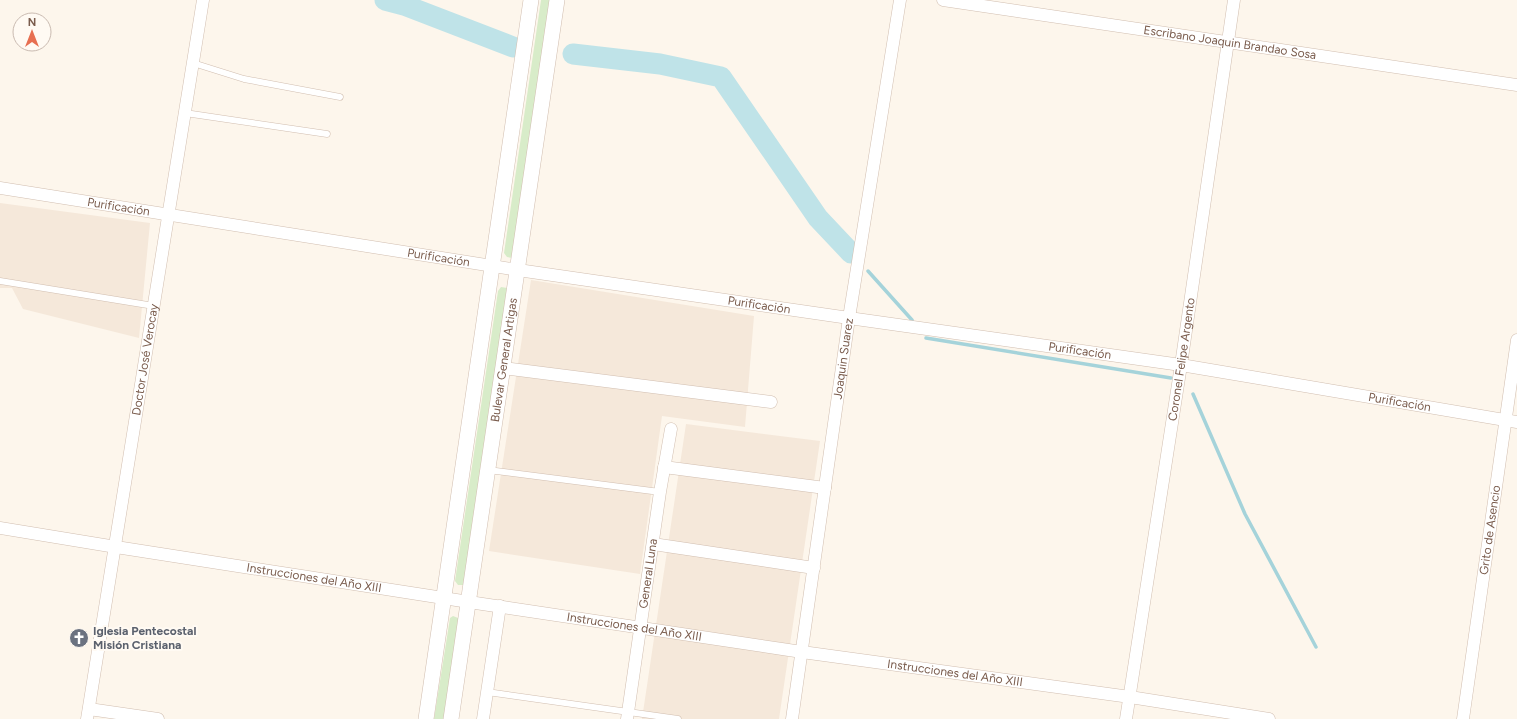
<svg xmlns="http://www.w3.org/2000/svg" width="1517" height="719" viewBox="0 0 1517 719" font-family="Figtree,sans-serif">
	<rect width="100%" height="100%" fill="#fdf6ec"/>
	<path fill="#f5e8da" d="M0 203 150 223 139 338 23 309 12 288H0Z
		M531 280 754 316 745 427 662 416 640 574 489 551Z
		M686 424 820 441 779 719H642Z"/>
	<path fill="#d8ecc9" d="M541 0H552L512 258 507 257 504 253Z
		M501 287 507 288 509 292 464 585H458L455 581 498 291Z
		M453 616 458 618 460 622 445 719H434L450 618Z"/>
	<g fill="none" stroke-linecap="round" stroke-linejoin="round">
		<path stroke="#a5d3da" stroke-width="3.5" d="M868 271 912 320
			M926 338 1171 378
			M1193 394 1245 514 1316 647"/>
		<path stroke="#bfe3e8" stroke-width="21" d="M385 0 404 5 513 47
			M573 54 660 64 721 77 818 218 851 253"/>
		<defs>
			<path id="service" d="M193 63 244 79 340 97
				M185 113 327 134
				M0 281 154 306
				M488 470 660 492
				M487 692 678 719"/>
			<g id="minor">
				<path id="s1" d="M943 0 1517 85"/>
				<path id="s2" d="M0 188 518 270 849 318 1181 365 1517 422"/>
				<path d="M503 368 771 402"/>
				<path d="M664 467 825 488"/>
				<path id="s3" d="M0 528 116 547 469 602 802 652 1130 697 1269 719"/>
				<path d="M653 544 814 568"/>
				<path d="M89 709 158 719"/>
				<path id="s4" d="M87 719 203 0"/>
				<path d="M483 719 500 606"/>
				<path id="s5" d="M627 719 660 492 671 429"/>
				<path id="s6" d="M792 719 849 318 900 0"/>
				<path id="s7" d="M1126 719 1181 365 1234 0"/>
				<path id="s8" d="M1463 719 1517 340"/>
			</g>
			<g id="tertiary">
				<path d="M426 719 531 0"/>
				<path id="s9" d="M451 719 557 0"/>
			</g>
		</defs>
		<use href="#service" stroke="#d1beb0" stroke-width="7"/>
		<use href="#minor" stroke="#d1beb0" stroke-width="13"/>
		<use href="#tertiary" stroke="#d1beb0" stroke-width="16"/>
		<use href="#service" stroke="#fff" stroke-width="6"/>
		<use href="#minor" stroke="#fff" stroke-width="12"/>
		<use href="#tertiary" stroke="#fff" stroke-width="15"/>
	</g>
	<defs>
		<symbol id="church-disc" viewBox="-11 -11 22 22"><circle r="9.5" fill="#6b7280" stroke="#fffaf3"/><path d="M-1.2-6h2.4v3.5h3.3v2.4h-3.3V6h-2.4V-.1h-3.3v-2.4h3.3Z" fill="#fff"/></symbol>
	</defs>
	<g fill-rule="evenodd">
		<use href="#church-disc" x="68" y="627" width="22" height="22"/>
	</g>
	<g text-anchor="middle" stroke-width="4" stroke-linejoin="round" paint-order="stroke">
		<g font-size="12" fill="#7a5c4d" stroke="#fffaf3">
			<text dy="4" stroke="none"><textPath href="#s1" startOffset="290">Escribano Joaquin Brandao Sosa</textPath></text>
			<text dy="4" stroke="none"><textPath href="#s2" startOffset="120">Purificación</textPath></text>
			<text dy="4" stroke="none"><textPath href="#s2" startOffset="444">Purificación</textPath></text>
			<text dy="4" stroke="none"><textPath href="#s2" startOffset="768">Purificación</textPath></text>
			<text dy="4" stroke="none"><textPath href="#s2" startOffset="1092">Purificación</textPath></text>
			<text dy="4" stroke="none"><textPath href="#s9" startOffset="363">Bulevar General Artigas</textPath></text>
			<text dy="4" stroke="none"><textPath href="#s6" startOffset="364">Joaquin Suarez</textPath></text>
			<text dy="4" stroke="none"><textPath href="#s4" startOffset="364">Doctor José Verocay</textPath></text>
			<text dy="4" stroke="none"><textPath href="#s7" startOffset="364">Coronel Felipe Argento</textPath></text>
			<text dy="4" stroke="none"><textPath href="#s2" startOffset="1416">Purificación</textPath></text>
			<text dy="4" stroke="none"><textPath href="#s8" startOffset="191">Grito de Asencio</textPath></text>
			<text dy="4" stroke="none"><textPath href="#s5" startOffset="147">General Luna</textPath></text>
			<text dy="4" stroke="none"><textPath href="#s3" startOffset="318">Instrucciones del Año XIII</textPath></text>
			<text dy="4" stroke="none"><textPath href="#s3" startOffset="642">Instrucciones del Año XIII</textPath></text>
			<text dy="4" stroke="none"><textPath href="#s3" startOffset="966">Instrucciones del Año XIII</textPath></text>
		</g>
		<g font-size="12" font-weight="bold" fill="#5b616d" stroke="#fffaf3" text-anchor="start">
			<text x="93" y="635">Iglesia Pentecostal<tspan x="93" dy="14">Misión Cristiana</tspan></text>
		</g>
	</g>
	<g transform="translate(32 32)"><circle r="19" fill="#fffaf3" stroke="#cabbb1"/>
	<path d="M0-3L7 15L0 10L-7 15Z" fill="#e76f51"/>
	<text y="-6" font-size="11" font-weight="bold" text-anchor="middle" fill="#7a5c4d">N</text>
	</g>
</svg>
